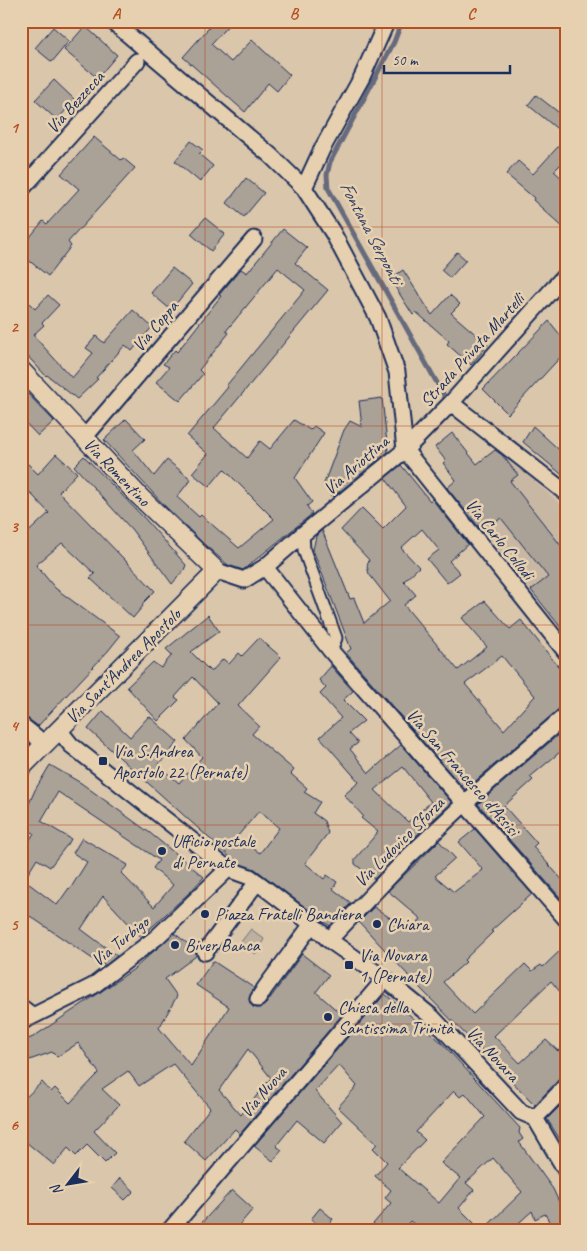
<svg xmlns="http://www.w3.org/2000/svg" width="587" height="1251" viewBox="0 0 587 1251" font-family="Caveat,sans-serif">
	<rect width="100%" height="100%" fill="#dac6aa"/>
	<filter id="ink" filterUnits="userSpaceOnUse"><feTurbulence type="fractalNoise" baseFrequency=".02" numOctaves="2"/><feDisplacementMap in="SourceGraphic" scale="10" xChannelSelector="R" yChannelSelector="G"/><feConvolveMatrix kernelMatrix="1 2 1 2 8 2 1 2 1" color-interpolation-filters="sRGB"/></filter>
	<g filter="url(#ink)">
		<path fill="#c8b8a3" d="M497 448 566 509V634L448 487Z"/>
		<path fill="#beb09f" stroke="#6c707e" d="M251 929 264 939 256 954 240 943Z"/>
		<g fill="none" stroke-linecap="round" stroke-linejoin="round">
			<path stroke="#666b7d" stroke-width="5" d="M402 21 394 42 330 162 327 175 328 188 446 399"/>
		</g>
		<path fill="#aaa197" stroke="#1b2f5e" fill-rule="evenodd" d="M215 21H232L211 44 231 62 252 40 290 75 277 91 268 83 245 112 183 57Z
			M85 26 117 55 101 74 98 72 95 76 64 50Z
			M53 27 69 41 52 62 35 48Z
			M54 80 75 100 57 120 35 100Z
			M536 95 566 118V136L528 105Z
			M94 137 121 160 123 158 135 168 68 242 71 246 48 276 21 254V248L43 221 47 224 79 189 61 174Z
			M566 138V159L554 171 566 182V230L533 200 534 198 506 174 518 161 533 174Z
			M191 141 203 150 199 154 213 166 200 182 175 161Z
			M246 178 264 193 244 217 227 203Z
			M205 218 225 234 211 251 191 234Z
			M283 229 307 248 295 263 328 290 214 428 247 458 260 441 270 449 294 420 310 430 314 426 324 433 295 478 312 502 307 506 312 514 243 570 228 565 205 545 164 505 104 440 126 419 145 439 133 450 154 476 167 460 191 479 177 497 199 517 201 515 239 548 274 519 224 469 209 487 192 473 208 454 187 436 228 387 226 386 305 290 278 268 226 331 229 333 199 370 203 374 180 401 156 382 169 367 163 364 175 350 177 352 221 296 219 295 241 269 247 273Z
			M457 252 466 260 450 278 441 270Z
			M172 268 192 284 171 310 151 293Z
			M403 270 432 315 450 295 460 304 451 313 488 345 471 365 447 344 449 341 416 312 413 315 390 279Z
			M21 295 35 309 48 295 59 305 42 323 44 325 33 335 72 378 93 353 86 348 96 336 104 343 133 310 152 327 132 351 125 345 96 378 98 379 77 399 47 375 46 376 21 349Z
			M549 321 566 342V351L508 414 483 389Z
			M28 394 54 421 38 436 21 418V401Z
			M382 398 388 452 333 497 323 486 344 430 350 421 362 427 359 401Z
			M533 426 566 456V478L523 442Z
			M452 433 477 464 495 450 502 455 518 475 510 481 566 552V634L531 590 548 577 501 518 483 532 447 488 456 480 443 463 446 461 435 447Z
			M56 454 77 473 59 492 155 591 142 604 143 606 133 618 90 578 95 574 62 543 36 565 55 588 120 636 108 651 38 726 27 718 21 716V539L49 513 21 483V457L38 474Z
			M84 456 146 520 186 565 184 570 172 584 132 530 74 466Z
			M401 465 430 501 432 499 468 544 449 561 460 573 447 583 427 559 439 550 422 529 401 548 419 567 404 581 416 595 404 605 458 670 487 647 462 618 485 601 510 629 521 620 566 676V706L560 708 465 790 346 653 351 649 313 550 316 536 322 530 350 599 354 598 364 623 390 601 369 574 367 566 369 560 341 530 362 508 383 529 406 506 385 478ZM502 656 535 696 504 730 465 684Z
			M208 615 219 631 191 652 211 672 223 659 229 664 239 653 242 656 259 638 281 657 238 706 259 726 252 734 294 770 291 774 307 788 304 792 320 802 313 813 324 821 328 833 305 863 324 879 327 875 337 882 333 889 351 903 330 926 255 869 240 864 230 857 88 729 103 711 130 737 149 716 178 742 158 765 179 783 202 757 186 740 218 703 193 677 175 697 179 700 158 721 127 687 153 662 161 668 172 655 166 649ZM259 811 279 828 260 853 236 838Z
			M331 666 353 691 343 700 364 721 349 733 358 743 350 749 369 773 401 745 452 803 426 826 374 879 355 864V859L378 832 361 818 363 816 344 795 359 782 320 737 341 718 320 694 326 688 319 680ZM403 767 431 802 408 822 375 790Z
			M566 728V747L530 777 533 780 504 806 537 843 533 847 566 884V904L478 804Z
			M50 765 81 783 150 833 204 877 190 892 141 937 103 896 81 929 117 956 106 965 100 964 21 910V854L34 833 21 827V822L35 790ZM58 792 159 860 153 868 173 885 154 907 121 873 128 865 82 838 73 853 87 862 70 889 69 888 57 905 24 880 37 859 50 867 66 846H67L71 839 41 821Z
			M475 829 532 894 491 931 493 932 464 960 466 962 443 982 473 1014 525 964 532 971 541 965 543 967 566 945V999L551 981 494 1036 520 1063 546 1040 558 1051 566 1044V1077L559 1079 535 1105 420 988 359 922 374 907 411 932 421 919 388 891 439 841 455 858 435 876 454 892 483 870 459 842Z
			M174 933 196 950V956L165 979 177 996 159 1028 191 1066 229 1007 196 985 213 961 254 988 249 998 250 1003 253 1007 258 1008 266 1004 302 954 329 975 316 992 342 1015 240 1134 235 1129 206 1161 184 1141 210 1108 173 1064 139 1086 128 1071 102 1089 119 1105 94 1131 115 1153 105 1163 87 1145 76 1156 68 1148 54 1165 21 1138V1102L42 1082 51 1092 55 1088 70 1103 99 1073 78 1043 57 1057 52 1052 21 1063V1042L33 1037 99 993 134 969ZM248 1049 271 1078 241 1115 219 1090Z
			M385 994 440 1041 520 1128 519 1133 523 1139 519 1142 553 1189 566 1217V1230H554L545 1214 535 1219 532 1211 511 1230H483L522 1192 493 1158 466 1183 474 1190 459 1208 481 1230H422L410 1221 403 1230H368L391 1203 385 1198 391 1190 375 1176 387 1162 373 1148 377 1144 338 1107 357 1086 339 1065 315 1091 342 1122 324 1143 297 1120 276 1146 282 1150 273 1161 254 1146ZM454 1091 460 1097 465 1093 485 1117 441 1163 460 1178 439 1203 398 1168 425 1140 416 1132Z
			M566 1100V1149L547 1119Z
			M120 1178 134 1191 125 1200 112 1188Z
			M232 1190 253 1209 235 1230H195Z
			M320 1208 333 1219 324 1230 311 1219Z"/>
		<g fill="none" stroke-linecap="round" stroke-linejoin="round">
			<defs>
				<path id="pedestrian" d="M303 534 304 550 336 638 331 651"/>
				<path id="minor" d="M112 21 270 155 304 188 333 233 378 318 397 372 405 450
					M304 188 322 149 362 77 387 21
					M21 190 137 61
					M451 403 566 493
					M84 438 254 239
					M405 450 566 652
					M265 567 331 651 566 919
					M217 571 244 580 265 567 303 534 405 450 451 403 566 274
					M21 725 45 744
					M59 730 71 745 228 869 250 877 257 882 312 924 329 940 385 979 432 1017 521 1112 535 1118 566 1171
					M329 940 408 857 465 803 566 715
					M205 952 257 882
					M258 999 265 988 312 924
					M21 1007 33 1016
					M21 1022 93 986 157 937 228 869
					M535 1118 566 1086
					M170 1230 385 979"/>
				<path id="tertiary" d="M21 370 139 496 217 571 21 768"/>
			</defs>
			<use href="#pedestrian" stroke="#1b2f5e" stroke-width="15"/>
			<use href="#minor" stroke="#1b2f5e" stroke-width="19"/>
			<use href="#tertiary" stroke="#1b2f5e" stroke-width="21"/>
			<use href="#pedestrian" stroke="#e6d0af" stroke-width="11"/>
			<use href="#minor" stroke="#e6d0af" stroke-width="15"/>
			<use href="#tertiary" stroke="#e6d0af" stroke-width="18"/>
		</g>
	</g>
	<path fill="none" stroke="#b54e20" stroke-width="1" stroke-opacity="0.55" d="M205 21V1230M382 21V1230M21 227H566M21 426H566M21 625H566M21 825H566M21 1024H566"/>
	<g fill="#1b2f5e" stroke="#e6d0af" stroke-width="2">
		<rect x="98" y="756" width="10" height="10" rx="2.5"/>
		<circle cx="162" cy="851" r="5"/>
		<circle cx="205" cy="914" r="5"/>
		<circle cx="377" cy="924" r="5"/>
		<circle cx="175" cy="945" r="5"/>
		<rect x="344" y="960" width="10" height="10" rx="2.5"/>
		<circle cx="328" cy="1017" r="5"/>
	</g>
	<g text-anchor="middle" stroke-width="5" stroke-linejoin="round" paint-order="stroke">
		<g font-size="18" fill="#1b2f5e" stroke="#e6d0af">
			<text transform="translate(75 102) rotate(-48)" y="6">Via Bezzecca</text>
			<text transform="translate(155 326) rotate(-50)" y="6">Via Coppa</text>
			<text transform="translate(472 350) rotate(-48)" y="6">Strada Privata Martelli</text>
			<text transform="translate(356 465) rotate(-41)" y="6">Via Ariottina</text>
			<text transform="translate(117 472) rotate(46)" y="6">Via Romentino</text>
			<text transform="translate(500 539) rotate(51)" y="6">Via Carlo Collodi</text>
			<text transform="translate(123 666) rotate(-45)" y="6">Via Sant'Andrea Apostolo</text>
			<text transform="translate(463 772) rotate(49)" y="6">Via San Francesco d'Assisi</text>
			<text transform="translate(399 842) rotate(-45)" y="6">Via Ludovico Sforza</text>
			<text transform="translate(120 941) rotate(-39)" y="6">Via Turbigo</text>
			<text transform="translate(493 1054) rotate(47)" y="6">Via Novara</text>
			<text transform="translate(263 1092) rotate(-49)" y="6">Via Nuova</text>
		</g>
		<g font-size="18" fill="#1b2f5e" stroke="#e6d0af" text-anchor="start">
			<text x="113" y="757">Via S.Andrea<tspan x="113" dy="21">Apostolo 22 (Pernate)</tspan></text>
			<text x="172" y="847">Ufficio postale<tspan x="172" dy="21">di Pernate</tspan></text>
			<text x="215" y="920">Piazza Fratelli Bandiera</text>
			<text x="387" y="930">Chiara</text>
			<text x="185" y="951">Biver Banca</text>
			<text x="359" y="961">Via Novara<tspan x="359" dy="21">1 (Pernate)</tspan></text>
			<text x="338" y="1013">Chiesa della<tspan x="338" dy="21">Santissima Trinità</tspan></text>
		</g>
		<g font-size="19" font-style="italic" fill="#344368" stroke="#e6d0af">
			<text transform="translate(372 232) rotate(62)" y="7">Fontana Serponti</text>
		</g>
	</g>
	<rect width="587" height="1251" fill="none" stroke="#e6d0af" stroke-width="55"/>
	<g transform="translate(68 1184) rotate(239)" stroke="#e6d0af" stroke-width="4" paint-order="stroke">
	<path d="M0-4L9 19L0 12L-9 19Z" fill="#1b2f5e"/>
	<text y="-8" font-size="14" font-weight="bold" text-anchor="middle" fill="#1b2f5e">N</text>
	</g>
	<path d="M384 65v8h126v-8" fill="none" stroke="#1b2f5e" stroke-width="2.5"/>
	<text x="392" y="65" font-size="15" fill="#1b2f5e" stroke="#e6d0af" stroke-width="4" paint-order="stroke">50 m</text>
	<rect x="28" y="28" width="532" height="1196" fill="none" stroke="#b54e20" stroke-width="2"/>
	<g font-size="16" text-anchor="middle" font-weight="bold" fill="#b54e20">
		<text x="116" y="19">A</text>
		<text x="294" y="19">B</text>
		<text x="471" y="19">C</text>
		<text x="14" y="133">1</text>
		<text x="14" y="332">2</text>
		<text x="14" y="532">3</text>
		<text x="14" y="731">4</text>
		<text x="14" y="930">5</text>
		<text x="14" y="1130">6</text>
	</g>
</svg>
